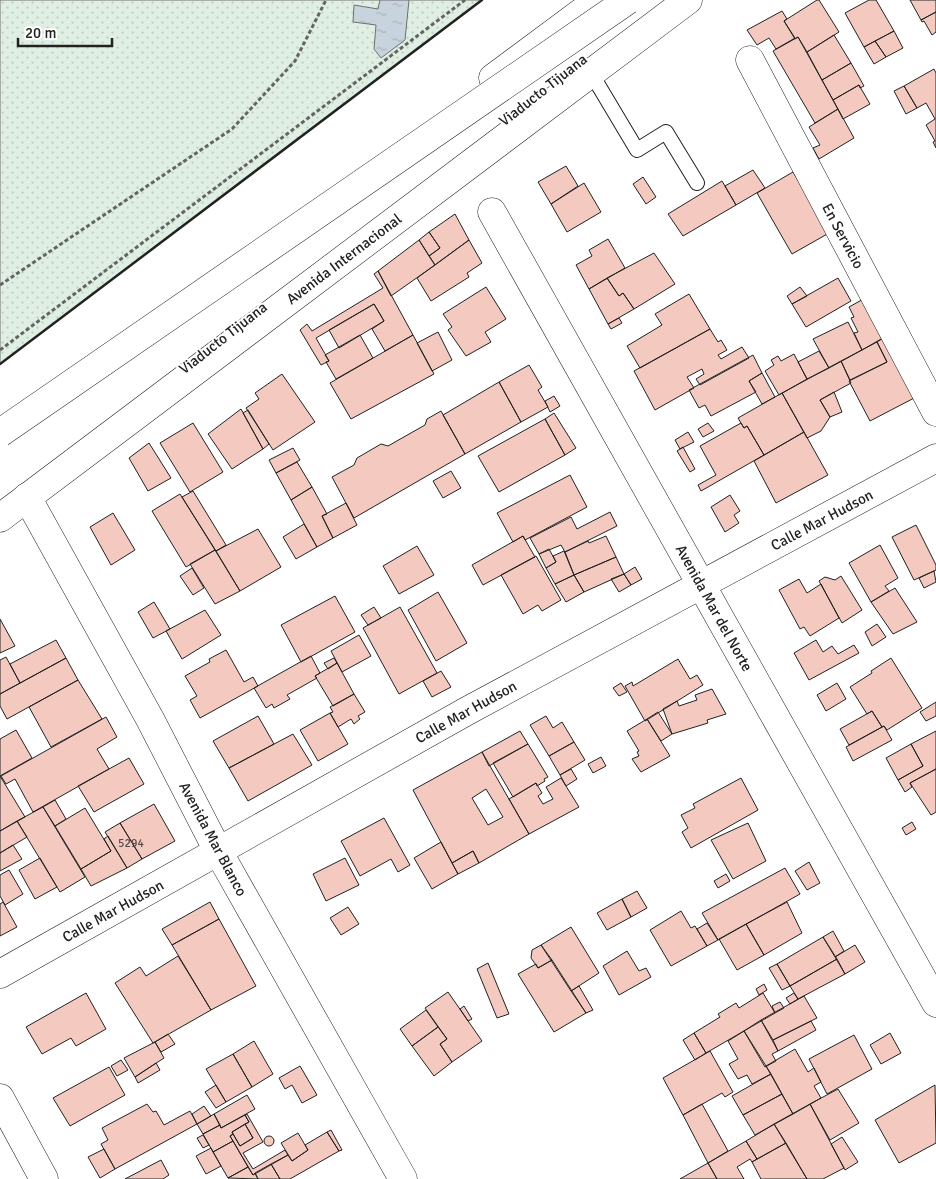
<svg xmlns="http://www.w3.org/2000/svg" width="936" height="1179" viewBox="0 0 936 1179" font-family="Signika,sans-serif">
	<defs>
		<pattern id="grass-dots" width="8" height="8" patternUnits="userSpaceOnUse" patternTransform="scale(1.25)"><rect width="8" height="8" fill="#e0efe3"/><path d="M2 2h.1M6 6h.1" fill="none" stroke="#c0cdc2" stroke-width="1.8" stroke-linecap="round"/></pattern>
		<pattern id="water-ripples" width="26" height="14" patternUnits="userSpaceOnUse" patternTransform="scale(1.25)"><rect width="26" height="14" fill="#c7d3dd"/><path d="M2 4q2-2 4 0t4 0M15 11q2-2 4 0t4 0" fill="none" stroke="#abb5bd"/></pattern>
	</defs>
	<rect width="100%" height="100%" fill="#fff"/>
	<path fill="url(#grass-dots)" stroke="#6f6f6f" d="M0 0H482L0 364Z"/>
	<path fill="url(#water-ripples)" stroke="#6f6f6f" d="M380 0H409L405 40 381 58 374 49 376 25 353 22 354 5 378 9Z"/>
	<path fill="#f3c9c0" stroke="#222" fill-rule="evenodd" d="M817 0H819L839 32 807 52 798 37 795 39 784 21Z
		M869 0H876L894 31 864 47 845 13Z
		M910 0H936V12L921 20Z
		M782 11 787 19 784 21 795 38 776 49 769 38 757 45 747 30Z
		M936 12V32L932 35 924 21 922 22 921 20Z
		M894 31 903 48 886 57 875 41Z
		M834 35 851 63 822 80 807 52Z
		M798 37 838 109 815 123 773 51Z
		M875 41 886 57 874 64 864 47Z
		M851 63 864 86 860 88 859 85 833 100 822 80Z
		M934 69 936 73V148L933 142 935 141 926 125 935 119 926 103 917 108 904 86Z
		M859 85 870 104 843 119 833 100Z
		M904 86 917 108 906 114 894 91Z
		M838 109 854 138 819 159 813 148 820 145 809 127Z
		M566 166 578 186 551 204 538 182Z
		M753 170 765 188 736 205 725 186Z
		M793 172 829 233 792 254 757 193Z
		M643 177 656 197 646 204 633 184Z
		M722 181 736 205 683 236 668 214Z
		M584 183 601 212 567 232 551 204Z
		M455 214 469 240 435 265 429 256 440 248 429 232Z
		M429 232 440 248 429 256 419 240Z
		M608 239 625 268 589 289 576 265 592 256 589 250Z
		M419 240 435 265 391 296 378 271Z
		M469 240 482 263 467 273 469 277 431 301 417 278Z
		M654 253 675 284 634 309 623 293 619 296 607 278Z
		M378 271 413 335 385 351 372 329 384 321 374 304 316 338 329 361 321 365 300 330 307 324 312 331 383 288 374 274Z
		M607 278 619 296 623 293 634 309 608 324 589 289Z
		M838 278 851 301 806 327 792 304Z
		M486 287 506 319 485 332 491 342 466 356 448 330 452 327 443 314Z
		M800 287 807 296 792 304 787 296Z
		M689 294 710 329 640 368 627 346 662 325 655 314Z
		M867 297 888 335 862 350 854 333 858 332 851 318 854 317 849 307Z
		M374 304 384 321 339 348 329 330Z
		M619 318 622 323 611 329 608 324Z
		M848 322 862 350 829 368 813 339Z
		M710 329 718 342 721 340 727 350 718 355 721 359 742 347 749 358 700 385 696 379 704 374 702 369 687 377 694 388 655 410 634 371Z
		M438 332 452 360 432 371 417 343Z
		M360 335 373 358 336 379 326 362 329 361 325 355Z
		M413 335 434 374 351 419 330 383Z
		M888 335 918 396 870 421 849 381 887 362 877 342Z
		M877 342 887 362 850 380 841 361Z
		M819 351 829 368 807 379 798 362Z
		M794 354 807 379 779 395 765 371 774 365 771 360 778 356 781 361Z
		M753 355 762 373 749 381 756 392 711 416 705 405 699 408 689 390Z
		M841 361 851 383 820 400 830 417 821 431 807 438 782 393Z
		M529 365 542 387 538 390 548 407 521 422 499 382Z
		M762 373 775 397 762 404 749 381Z
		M282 374 315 422 273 450 246 408 259 399 255 393Z
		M499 382 521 422 465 454 443 415Z
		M834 392 842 412 830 417 820 400Z
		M782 393 804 432 764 455 747 426 744 428 738 418Z
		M554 396 560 406 550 412 545 401Z
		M241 409 263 449 232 469 208 434Z
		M248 410 269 444 263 449 243 413Z
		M441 411 465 454 354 518 332 477 354 465 357 458 381 444 388 446 425 425 427 419Z
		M554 413 576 448 565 455 545 419Z
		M545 419 565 455 499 492 478 456Z
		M193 423 223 472 190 492 160 443Z
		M708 423 714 431 703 437 698 429Z
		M741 423 744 428 747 426 764 455 701 491 698 485 716 475 700 446Z
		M688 432 694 442 680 449 675 440Z
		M804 432 828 475 776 503 754 461Z
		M149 443 171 478 148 491 129 458Z
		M683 447 695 469 690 472 677 451Z
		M293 448 300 460 276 473 269 460Z
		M297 462 312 487 291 500 276 473Z
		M451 471 461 488 443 498 433 481Z
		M570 475 587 507 525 540 523 536 513 542 497 513Z
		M312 487 327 514 322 516 333 538 317 547 291 500Z
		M193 491 226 545 216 551 182 497Z
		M180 494 215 550 186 567 152 511Z
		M730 495 740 511 734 515 739 523 725 532 711 507Z
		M346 503 357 525 333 538 322 516Z
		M610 512 617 526 565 552 561 545 539 554 530 538 571 517 577 529Z
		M113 513 135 550 111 565 90 527Z
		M304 524 317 547 296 559 283 537Z
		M916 525 936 565V570L914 580 892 537Z
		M258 529 281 567 240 591 216 551Z
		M523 536 535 557 483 585 472 565Z
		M606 536 616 557 574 575 565 552 588 541 589 543Z
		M880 545 898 578 885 586 889 591 871 602 849 563Z
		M417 546 434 575 399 594 383 566Z
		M549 549 556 562 546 568 539 554Z
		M215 550 240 591 215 604 190 564Z
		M564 551 574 575 555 584 546 568 556 562 553 556Z
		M536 556 561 600 542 611 538 605 523 614 501 575Z
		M616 557 624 574 584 592 574 575Z
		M635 567 642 579 631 585 624 574Z
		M192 568 204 588 193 595 180 576Z
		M934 571 936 582 924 588 919 578Z
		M624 574 631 585 619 592 611 579Z
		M574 575 584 592 566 602 555 584Z
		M841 576 862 610 842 623 819 581 825 577 835 580Z
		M799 579 807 593 821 584 839 618 810 636 804 627 800 629 779 590Z
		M895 588 917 622 893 634 871 602Z
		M438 592 467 643 436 661 408 610Z
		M335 596 355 632 301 662 281 625Z
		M154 602 170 629 153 638 138 612Z
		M374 607 381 618 368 625 361 615Z
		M400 607 437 673 399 694 363 628Z
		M205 610 221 635 182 659 166 631Z
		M0 619 15 646 0 653Z
		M877 624 886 637 872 646 865 632Z
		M359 635 371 656 342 672 331 651Z
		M56 640 66 658 20 683 10 664Z
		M816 640 823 652 832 646 838 654 854 645 859 653 809 680 794 653Z
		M226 650 244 682 253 677 258 686 200 718 190 700 197 696 185 676 210 662 209 659Z
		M311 656 320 673 315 676 317 678 287 695 290 699 274 708 272 704 266 708 254 688Z
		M6 657 20 683 0 694V660Z
		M66 658 78 680 7 719 0 706V694Z
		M334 658 337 663 328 669 324 663Z
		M891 658 922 708 887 730 884 726 882 727 872 711 867 714 850 687 872 673 871 671Z
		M678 659 690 679 697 675 703 685 645 721 625 686 632 682 633 686Z
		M337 663 354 694 333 706 315 676Z
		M441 671 451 687 432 697 423 681Z
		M78 680 102 719 51 747 29 707Z
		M621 683 627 692 619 696 613 688Z
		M837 683 846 699 826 711 817 695Z
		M712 689 726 714 707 720 708 723 672 734 663 709 677 701 679 706 697 700 695 695Z
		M354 694 365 712 358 716 360 719 354 724 351 719 338 727 330 713 333 712 330 707Z
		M936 702V716L926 721 920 712Z
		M872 711 882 727 849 745 840 729Z
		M658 712 672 734 661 741 647 719Z
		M330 713 348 744 318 761 300 730Z
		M258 716 274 744 229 768 213 741Z
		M546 716 553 728 562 722 574 742 549 756 530 725Z
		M106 717 117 737 97 749 109 769 33 812 15 779 6 784 1 776Z
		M647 719 670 756 641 772 632 759 639 756 637 752 639 751 627 731Z
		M884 726 892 740 853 761 846 747Z
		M16 730 32 758 0 776V739Z
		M520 731 528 744 489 766 482 752Z
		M936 731V769L910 783 912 787 905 792 898 780 923 766 911 744Z
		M293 734 312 765 248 801 229 768Z
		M574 742 585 760 560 775 549 756Z
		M528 744 548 777 544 779 545 781 537 786 536 783 513 797 493 763Z
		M911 744 923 766 898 780 886 758Z
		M482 752 529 834 479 863 473 851 452 863 413 790ZM486 789 503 817 488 825 472 798Z
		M601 757 606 766 593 773 588 764Z
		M129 758 144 784 94 812 78 786Z
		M571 769 577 779 566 786 560 775Z
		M936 769V812L931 815 910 783Z
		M0 776 25 817 0 831Z
		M561 778 579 807 529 834 509 799 536 783 542 793 538 796 543 804 553 799 546 787Z
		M741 778 758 810 691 848 682 832 688 828 681 815 695 808 693 804Z
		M55 800 66 819 55 826 43 807Z
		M154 804 175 841 142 859 120 823Z
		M43 807 85 877 60 892 17 821Z
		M85 808 111 851 81 869 55 826Z
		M384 818 410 865 398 872 391 859 360 876 341 841Z
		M17 821 27 837 0 853V831Z
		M912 822 916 829 906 835 902 828Z
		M120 823 142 859 127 868 105 832Z
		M748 823 766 861 733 879 711 840Z
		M108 836 127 868 91 886 81 869 111 851 104 839Z
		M441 842 458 874 432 889 414 858Z
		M13 845 22 859 0 871V853Z
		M473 851 479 863 458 874 452 863Z
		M40 858 57 887 35 899 19 870Z
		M345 858 359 885 326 901 313 874Z
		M809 862 820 883 807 890 795 871Z
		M785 868 800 894 718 940 702 913Z
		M9 870 23 894 5 905 0 896V875Z
		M726 874 730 881 718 888 714 881Z
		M637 891 647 908 631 917 622 899Z
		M622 899 631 917 607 930 597 913Z
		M3 902 17 927 0 936V904Z
		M210 902 219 919 172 945 162 929Z
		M787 902 802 933 764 955 746 924Z
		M348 907 359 924 341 935 330 918Z
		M681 911 691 928 695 926 707 946 671 966 650 930Z
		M219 919 256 986 211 1010 172 945Z
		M707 923 718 940 707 946 697 929Z
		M746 924 764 955 737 970 719 939Z
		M571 927 599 973 571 991 541 945Z
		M833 931 844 951 835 957 823 937Z
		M823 937 837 959 790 986 777 964Z
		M541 945 552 960 538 968 531 958 532 950Z
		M855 945 865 962 845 974 835 957Z
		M627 951 639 971 646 968 651 977 619 995 603 966Z
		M178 956 211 1010 153 1043 115 983 140 967 146 976Z
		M837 959 845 974 798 999 790 986Z
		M552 960 586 1013 554 1032 518 974 536 964 538 968Z
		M488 963 509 1014 497 1018 477 969Z
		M777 964 790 986 782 990 769 968Z
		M764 984 767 990 759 995 756 989Z
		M579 986 593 1010 586 1013 571 991Z
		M448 992 482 1041 452 1062 440 1044 447 1039 425 1008Z
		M86 993 106 1029 76 1046 71 1038 42 1054 26 1027Z
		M763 993 775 1013 706 1053 694 1033 720 1017 718 1014 736 1003 739 1008Z
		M794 993 798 999 790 1004 786 998Z
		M804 996 817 1018 773 1040 761 1020Z
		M780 1002 784 1008 775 1013 772 1006Z
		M464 1006 472 1019 468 1021 460 1009Z
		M426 1010 438 1027 412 1046 400 1029Z
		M761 1020 778 1051 772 1054 776 1061 765 1067 744 1031Z
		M811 1021 816 1030 778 1051 773 1040Z
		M438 1027 447 1039 440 1044 452 1062 434 1076 412 1046Z
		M744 1031 771 1074 752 1084 747 1075 738 1079 729 1064 738 1059 728 1041Z
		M694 1033 706 1053 695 1060 683 1040Z
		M890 1033 901 1053 881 1064 870 1045Z
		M168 1034 175 1044 161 1052 155 1042Z
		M854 1035 872 1069 827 1094 809 1059Z
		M254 1041 273 1074 252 1087 233 1054Z
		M155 1042 164 1058 135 1077 124 1058Z
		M795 1049 808 1072 814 1068 821 1082 814 1086 821 1098 793 1114 766 1066Z
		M710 1051 733 1092 725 1097 722 1093 683 1115 663 1078Z
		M233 1054 252 1087 226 1102 206 1069Z
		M121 1060 128 1070 117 1076 111 1066Z
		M156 1063 160 1070 138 1083 135 1077Z
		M300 1066 317 1095 302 1103 292 1085 285 1089 279 1078Z
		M109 1067 125 1095 70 1126 53 1098Z
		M771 1074 782 1094 743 1115 732 1096Z
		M216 1085 226 1102 216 1108 205 1092Z
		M935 1085 936 1143 899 1163 875 1120Z
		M838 1089 859 1123 830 1140 810 1104Z
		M782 1094 793 1114 755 1135 743 1115Z
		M247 1095 255 1109 221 1128 214 1114Z
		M147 1104 153 1112 156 1111 164 1125 190 1111 197 1124 115 1169 101 1144 108 1140 102 1128Z
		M702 1104 728 1151 708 1163 683 1115Z
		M810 1104 844 1168 823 1179H807L774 1124Z
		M204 1106 211 1116 197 1124 192 1114Z
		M214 1114 220 1125 203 1134 197 1124Z
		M247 1114 263 1142 243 1153 253 1169 285 1150 288 1155 253 1175 230 1136 233 1134 240 1146 253 1138 245 1124 249 1122 245 1115Z
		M245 1115 249 1122 232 1132 233 1134 230 1136 233 1141 213 1152 203 1134 220 1125 221 1128Z
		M245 1124 253 1138 240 1146 232 1132Z
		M774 1124 786 1143 757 1159 746 1141Z
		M331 1130 342 1150 339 1151 327 1132Z
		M327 1132 339 1151 290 1179H280L271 1164 288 1155 292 1161 308 1150 305 1145Z
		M298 1133 308 1150 292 1161 281 1143Z
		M203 1135 209 1145 203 1148 197 1138Z
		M264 1141a5 5 0 1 1 10 0a5 5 0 1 1-10 0Z
		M842 1137 858 1162 845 1170 831 1144Z
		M233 1141 248 1167 228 1178 213 1152Z
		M746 1141 757 1159 752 1162 750 1159 737 1167 744 1179H717L708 1163Z
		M786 1143 807 1179H761L752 1162Z
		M211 1148 221 1166 206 1174 196 1156Z
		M104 1149 115 1169 100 1178 88 1157Z
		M161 1160 169 1175 163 1179H125Z
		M708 1163 717 1179H680Z
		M271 1164 280 1179H258L255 1173Z
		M248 1167 253 1175 255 1173 258 1179 228 1178Z"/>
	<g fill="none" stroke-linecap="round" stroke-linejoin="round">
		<defs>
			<path id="lane" d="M591 73 637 150 666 132 697 183"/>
			<path id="street" d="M750 60 936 412
				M492 212 936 1003
				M27 497 150 719 218 851 403 1179
				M0 974 467 711 936 458
				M0 1098 44 1179"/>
			<path id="highway" d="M493 78 598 0
				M0 518 688 0"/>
		</defs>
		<use href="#lane" stroke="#222" stroke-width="16"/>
		<use href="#street" stroke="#222" stroke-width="29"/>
		<use href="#highway" stroke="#222" stroke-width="29"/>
		<path stroke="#646464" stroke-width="3" stroke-dasharray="4 2.5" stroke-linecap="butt" d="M0 285 232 129 295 61 326 0
			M0 350 465 0"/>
		<use href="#lane" stroke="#fff" stroke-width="14"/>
		<use href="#street" stroke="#fff" stroke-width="28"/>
		<use href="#highway" stroke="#fff" stroke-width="28"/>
		<defs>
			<path id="highway-bridge" d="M0 433 628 0"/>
		</defs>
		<use href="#highway-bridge" stroke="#222" stroke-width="29" stroke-linecap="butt"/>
		<use href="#highway-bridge" stroke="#fff" stroke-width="28"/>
		<path stroke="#222" stroke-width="2.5" d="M0 364 482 0"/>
	</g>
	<g text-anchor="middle" stroke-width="4" stroke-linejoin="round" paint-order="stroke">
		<g font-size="12" fill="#564c4a">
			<text x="131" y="847">5294</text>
		</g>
		<g font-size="15" fill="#222" stroke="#fff">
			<text transform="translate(543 90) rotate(-38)" y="5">Viaducto Tijuana</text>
			<text transform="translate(843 236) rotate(62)" y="5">En Servicio</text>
			<text transform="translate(344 259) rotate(-37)" y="5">Avenida Internacional</text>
			<text transform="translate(223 338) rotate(-38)" y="5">Viaducto Tijuana</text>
			<text transform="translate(822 520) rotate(-28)" y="5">Calle Mar Hudson</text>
			<text transform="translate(714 608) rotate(61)" y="5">Avenida Mar del Norte</text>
			<text transform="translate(466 712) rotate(-29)" y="5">Calle Mar Hudson</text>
			<text transform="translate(213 839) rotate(62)" y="5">Avenida Mar Blanco</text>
			<text transform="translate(113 911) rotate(-29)" y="5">Calle Mar Hudson</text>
		</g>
	</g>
	<path d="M18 38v8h94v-8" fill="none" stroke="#222222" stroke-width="2.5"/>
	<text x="25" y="38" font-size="15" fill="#222222" stroke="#ffffff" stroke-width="4" paint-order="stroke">20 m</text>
</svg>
